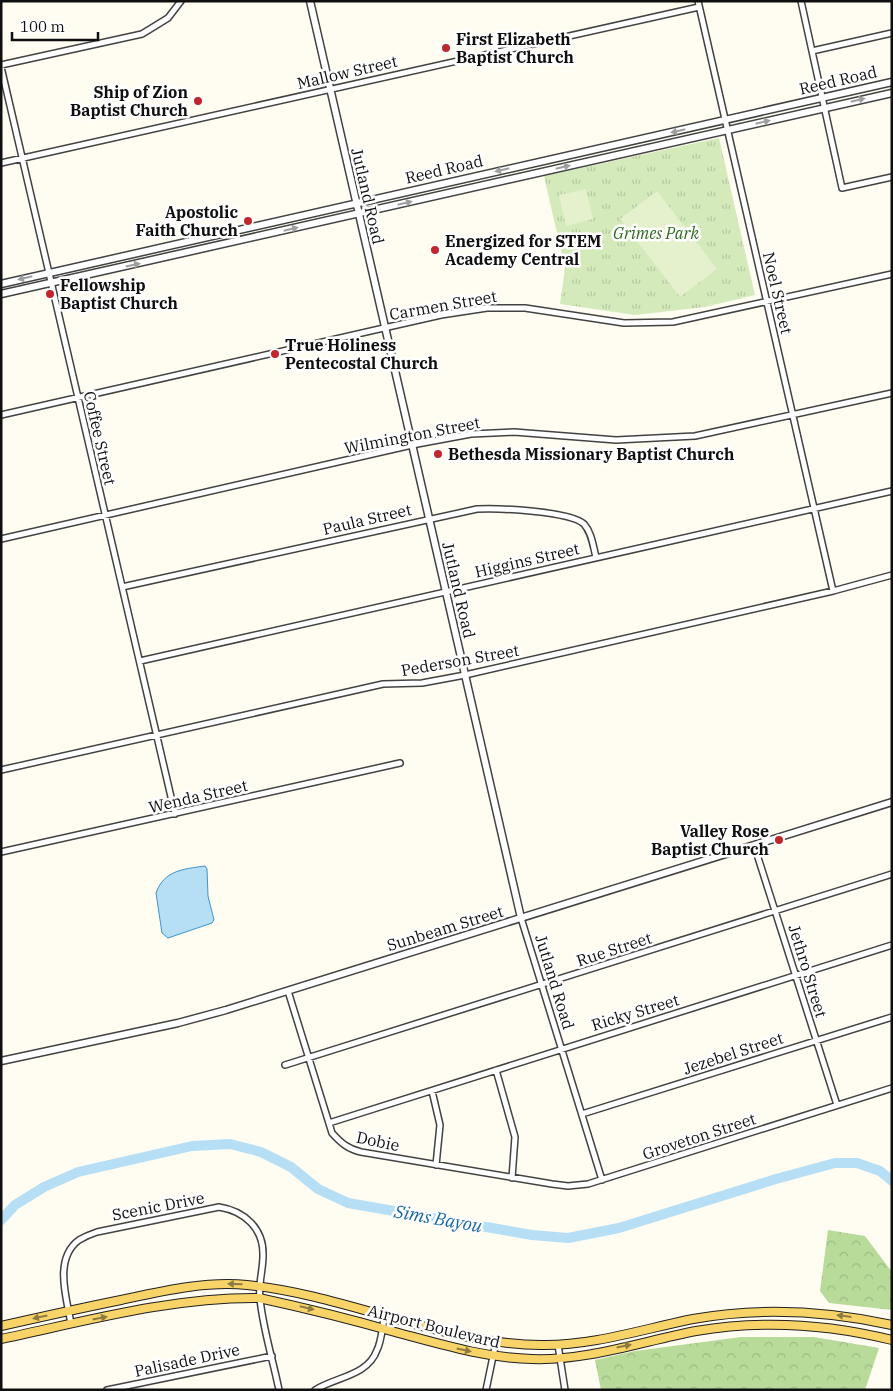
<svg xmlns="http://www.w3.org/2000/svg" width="893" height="1391" viewBox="0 0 893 1391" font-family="'IBM Plex Serif',serif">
	<defs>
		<pattern id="forest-crowns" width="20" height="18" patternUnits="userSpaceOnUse" patternTransform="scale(1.25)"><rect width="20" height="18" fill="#b8db9a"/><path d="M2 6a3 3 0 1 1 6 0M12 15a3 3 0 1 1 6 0" fill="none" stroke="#9dbb84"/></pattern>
		<pattern id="park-tufts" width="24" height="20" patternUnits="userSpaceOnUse" patternTransform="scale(1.25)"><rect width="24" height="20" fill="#d4eabb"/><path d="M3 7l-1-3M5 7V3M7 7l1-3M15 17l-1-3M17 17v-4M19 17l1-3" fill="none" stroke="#b5c8a0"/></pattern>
	</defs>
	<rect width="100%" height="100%" fill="#fffcf2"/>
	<path fill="url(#forest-crowns)" d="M828 1230 865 1236 892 1272V1310L829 1303 820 1291Z
		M741 1337H814L879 1348 865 1390H601L595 1360 635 1351Z"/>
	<path fill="url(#park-tufts)" d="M719 138 755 295 705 307 635 315 560 304 565 268 544 176Z"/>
	<path fill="#e5f1cd" d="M586 189 593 219 566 226 559 195Z
		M657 191 717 269 680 297 620 219Z"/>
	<path fill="#b6dff6" stroke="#3d95ce" d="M205 866 207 869 208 896 214 920 212 923 168 938 162 933 156 893C164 870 184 869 205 866Z"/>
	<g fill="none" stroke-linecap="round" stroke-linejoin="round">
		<path stroke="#b6dff6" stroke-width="10" d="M1 1220 15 1205 44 1187 78 1172 192 1146 230 1144 261 1152 291 1167 318 1189 348 1203 532 1235 568 1238 619 1228 776 1179 835 1163H857L880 1171 892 1181"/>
		<defs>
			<path id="minor" d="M698 1 833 591
				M801 1 842 188 892 177
				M812 51 892 33
				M1 65 142 34 168 18 181 1
				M1 67 175 814
				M1 163 699 7
				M1 415 441 315 487 308H525L624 323 673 322 892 274
				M1 539 412 445 471 434 514 432 616 440 695 436 892 393
				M122 587 477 509C498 508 570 511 584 524 592 533 593 546 596 557
				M140 661 892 491
				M1 770 383 684 422 683 465 675 833 591 892 575
				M754 845 837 1105
				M1 852 400 763
				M521 918 602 1180
				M288 991 332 1133C341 1143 348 1149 361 1152L552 1184 568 1186 588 1184 892 1088
				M285 1065 892 874
				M496 1070 515 1137 512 1178
				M432 1091 440 1125 436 1165
				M582 1114 892 1017
				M329 1123 892 945
				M71 1324C67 1299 53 1259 79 1240 84 1237 91 1234 97 1232L219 1207C244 1211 264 1228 263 1256 263 1270 258 1285 260 1299 263 1329 273 1360 279 1390
				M558 1345 565 1390
				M107 1390 272 1356
				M315 1390C335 1377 368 1376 377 1350 382 1340 382 1326 385 1315
				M486 1390 496 1342"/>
			<path id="tertiary" d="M310 1 521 918
				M1 284 892 82
				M1 294 892 93
				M1 1061 178 1023 226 1010 892 802"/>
			<path id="primary" d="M1 1326C41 1317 81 1308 121 1300 163 1291 205 1281 247 1285 347 1295 440 1344 541 1345 592 1346 643 1329 693 1319 759 1307 827 1311 892 1325
				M1 1339C86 1321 172 1297 259 1298 305 1308 350 1319 395 1332 440 1344 485 1358 532 1359 587 1361 643 1341 696 1331 761 1320 828 1324 892 1340"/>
		</defs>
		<use href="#minor" stroke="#424242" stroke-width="8"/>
		<use href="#tertiary" stroke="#424242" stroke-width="9"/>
		<use href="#primary" stroke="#202020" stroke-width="10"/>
		<use href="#minor" stroke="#fff" stroke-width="5"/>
		<use href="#tertiary" stroke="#fff" stroke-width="6"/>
		<use href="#primary" stroke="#f8d468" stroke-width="8"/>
	</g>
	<defs><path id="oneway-solid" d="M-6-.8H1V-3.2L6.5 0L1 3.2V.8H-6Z" transform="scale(1.25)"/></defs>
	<g fill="#9f9f9f">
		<use href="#oneway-solid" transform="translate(858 100) rotate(-13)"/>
		<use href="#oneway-solid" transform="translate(763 122) rotate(-13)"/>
		<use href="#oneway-solid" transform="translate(678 131) rotate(167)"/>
		<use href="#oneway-solid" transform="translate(563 167) rotate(-13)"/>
		<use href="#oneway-solid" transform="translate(502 170) rotate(167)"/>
		<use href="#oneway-solid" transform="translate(405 203) rotate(-13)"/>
		<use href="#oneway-solid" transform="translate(291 229) rotate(-13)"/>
		<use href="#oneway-solid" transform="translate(133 265) rotate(-12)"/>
		<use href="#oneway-solid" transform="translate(25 278) rotate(167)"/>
	</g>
	<g fill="#8f7b40">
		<use href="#oneway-solid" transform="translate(235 1284) rotate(-178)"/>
		<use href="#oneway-solid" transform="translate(307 1308) rotate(13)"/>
		<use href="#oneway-solid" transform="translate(844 1316) rotate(-173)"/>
		<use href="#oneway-solid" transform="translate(40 1317) rotate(168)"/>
		<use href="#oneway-solid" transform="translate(100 1318) rotate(-11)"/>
		<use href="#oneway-solid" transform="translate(624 1346) rotate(-11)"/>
		<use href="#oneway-solid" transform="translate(464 1350) rotate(12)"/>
	</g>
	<g fill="#c1262f" stroke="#fff" stroke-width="2">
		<circle cx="446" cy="48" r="5"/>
		<circle cx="198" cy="101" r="5"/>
		<circle cx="248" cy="221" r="5"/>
		<circle cx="435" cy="250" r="5"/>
		<circle cx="50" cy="294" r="5"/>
		<circle cx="275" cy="354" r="5"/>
		<circle cx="438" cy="454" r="5"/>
		<circle cx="779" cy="840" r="5"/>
	</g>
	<g text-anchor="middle" stroke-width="5" stroke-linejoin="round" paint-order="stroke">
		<g font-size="16" font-weight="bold" fill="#0f0f0f" stroke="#fff" text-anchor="start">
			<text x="456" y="45">First Elizabeth<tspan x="456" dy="18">Baptist Church</tspan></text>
			<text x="188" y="98" text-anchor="end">Ship of Zion<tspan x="188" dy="18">Baptist Church</tspan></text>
			<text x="238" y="218" text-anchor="end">Apostolic<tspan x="238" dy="18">Faith Church</tspan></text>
			<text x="445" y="247">Energized for STEM<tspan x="445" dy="18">Academy Central</tspan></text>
			<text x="60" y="291">Fellowship<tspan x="60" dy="18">Baptist Church</tspan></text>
			<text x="285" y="351">True Holiness<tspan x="285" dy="18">Pentecostal Church</tspan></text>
			<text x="448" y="460">Bethesda Missionary Baptist Church</text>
			<text x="769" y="837" text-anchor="end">Valley Rose<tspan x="769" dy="18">Baptist Church</tspan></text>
		</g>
		<g font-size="16" fill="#0f0f0f" stroke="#fff">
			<text transform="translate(347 72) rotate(-13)" y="6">Mallow Street</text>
			<text transform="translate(838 80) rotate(-13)" y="6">Reed Road</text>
			<text transform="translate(444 169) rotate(-13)" y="6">Reed Road</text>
			<text transform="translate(368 196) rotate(77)" y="6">Jutland Road</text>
			<text transform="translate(778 293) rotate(77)" y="6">Noel Street</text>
			<text transform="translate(443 305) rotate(-10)" y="6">Carmen Street</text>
			<text transform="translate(412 435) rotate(-11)" y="6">Wilmington Street</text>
			<text transform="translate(100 438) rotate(77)" y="6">Coffee Street</text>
			<text transform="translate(367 519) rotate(-13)" y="6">Paula Street</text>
			<text transform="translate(527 560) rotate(-13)" y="6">Higgins Street</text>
			<text transform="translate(459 590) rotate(77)" y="6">Jutland Road</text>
			<text transform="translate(460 660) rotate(-10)" y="6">Pederson Street</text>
			<text transform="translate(198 796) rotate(-13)" y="6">Wenda Street</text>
			<text transform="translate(445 928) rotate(-17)" y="6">Sunbeam Street</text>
			<text transform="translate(614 949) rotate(-18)" y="6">Rue Street</text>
			<text transform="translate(808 971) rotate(73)" y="6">Jethro Street</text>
			<text transform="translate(555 982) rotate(73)" y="6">Jutland Road</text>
			<text transform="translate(635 1012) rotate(-17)" y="6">Ricky Street</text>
			<text transform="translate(733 1053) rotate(-18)" y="6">Jezebel Street</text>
			<text transform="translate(699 1136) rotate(-18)" y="6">Groveton Street</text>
			<text transform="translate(378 1141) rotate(12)" y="6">Dobie</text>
			<text transform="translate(158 1206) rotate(-11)" y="6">Scenic Drive</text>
			<text transform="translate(434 1326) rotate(14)" y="6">Airport Boulevard</text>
			<text transform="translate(187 1360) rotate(-12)" y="6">Palisade Drive</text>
		</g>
		<g font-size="16" font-style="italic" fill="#2e681f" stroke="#fff">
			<text x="656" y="239">Grimes Park</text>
		</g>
		<g font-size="18" font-style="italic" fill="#1767a2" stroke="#fff">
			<text transform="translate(438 1219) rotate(10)" y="6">Sims Bayou</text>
		</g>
	</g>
	<rect width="893" height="1391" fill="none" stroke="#0f0f0f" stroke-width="5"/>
	<path d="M12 32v8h86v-8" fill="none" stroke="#0f0f0f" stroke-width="2.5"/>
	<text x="20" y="32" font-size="15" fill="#0f0f0f" stroke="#ffffff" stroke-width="4" paint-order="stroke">100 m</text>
</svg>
